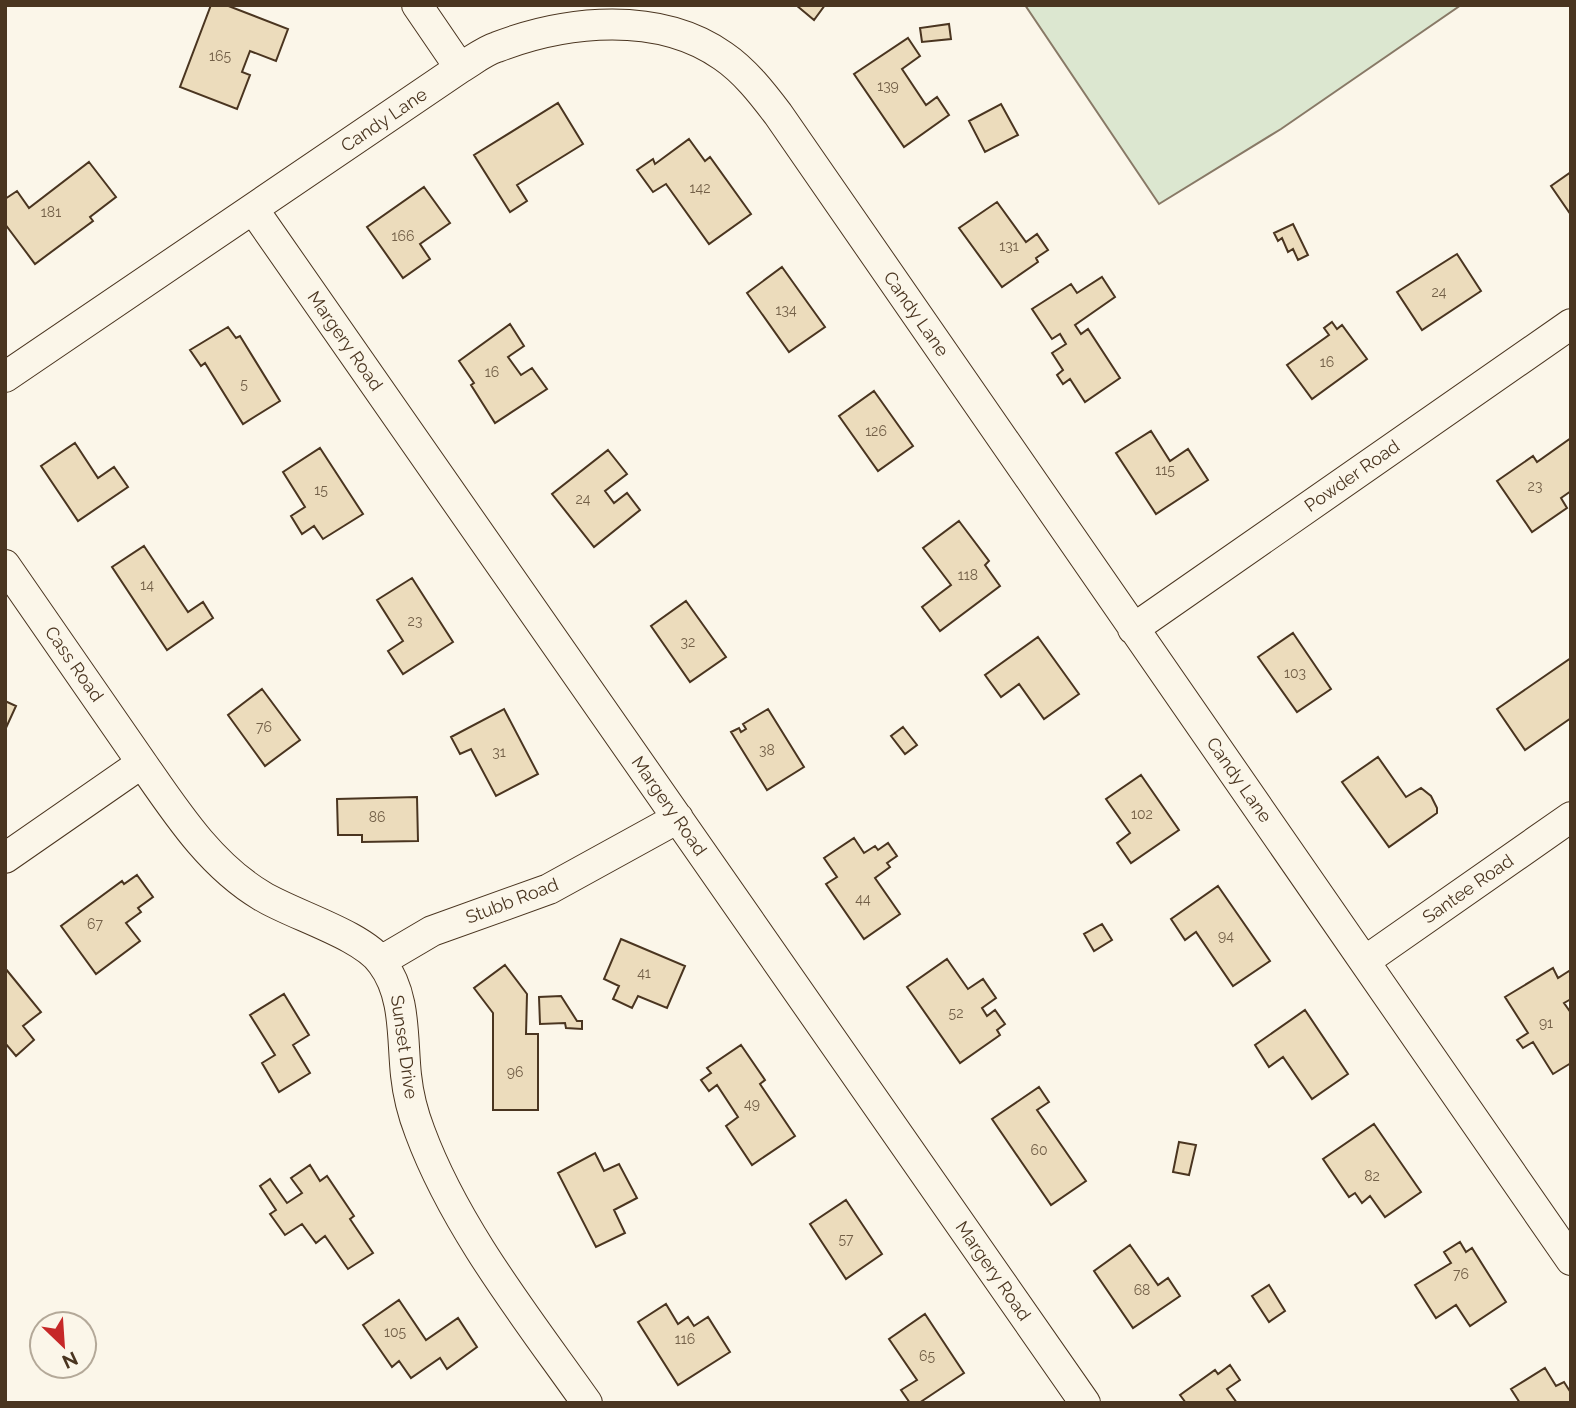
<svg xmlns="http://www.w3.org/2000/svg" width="1576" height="1408" viewBox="0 0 1576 1408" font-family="Raleway,sans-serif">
	<rect width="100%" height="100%" fill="#fbf6e9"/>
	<path fill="#dce7d0" stroke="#887966" stroke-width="2" d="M1025 5H1461L1281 129 1159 204Z"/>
	<path fill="#ecdcbc" stroke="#4a3520" stroke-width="2" d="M211 5H226L288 29 276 61 250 51 242 72 250 75 237 109 180 87Z
		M796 5H825L814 20Z
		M949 24 951 39 922 42 920 28Z
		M908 38 920 56 902 69 926 105 937 97 949 115 904 147 854 74Z
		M558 103 583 144 517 185 527 201 510 212 474 155Z
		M1001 104 1018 135 985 152 969 121Z
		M689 139 705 161 710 157 751 214 709 244 666 184 653 192 637 170 653 159 655 164Z
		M89 162 116 197 90 217 93 221 35 264 5 224V199L17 191 29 208Z
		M1571 172V215L1551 186Z
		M424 187 450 223 420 244 430 259 403 278 367 227Z
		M997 202 1026 242 1037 234 1048 250 1036 258 1038 262 1002 287 959 228Z
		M1293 224 1308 255 1298 260 1293 249 1288 252 1282 238 1278 241 1274 233Z
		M1457 254 1481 291 1422 330 1397 292Z
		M782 267 825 327 789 352 747 293Z
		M1102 277 1115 297 1075 325 1081 334 1088 329 1120 378 1085 402 1070 379 1063 384 1057 375 1063 370 1052 353 1066 344 1060 334 1052 339 1032 309 1071 284 1077 293Z
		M1332 322 1337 329 1342 325 1367 359 1312 399 1287 365 1329 335 1324 328Z
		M510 324 524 346 508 357 521 375 532 368 547 389 495 423 471 385 474 383 459 361Z
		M228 327 236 338 240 336 280 401 243 424 205 363 201 366 190 350Z
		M874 391 913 446 878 471 839 416Z
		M1151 431 1170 461 1188 449 1208 480 1156 514 1116 453Z
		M1571 438V491L1561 498 1567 508 1532 532 1497 481 1533 456 1537 462Z
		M75 443 98 478 114 467 128 487 78 521 41 466Z
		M320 448 363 514 323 539 314 526 302 534 291 516 305 507 283 472Z
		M608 450 627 474 605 491 614 503 627 493 640 510 594 547 552 494Z
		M959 521 989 561 985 565 1000 586 940 631 922 607 951 585 923 548Z
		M144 546 188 612 203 602 213 618 167 650 112 567Z
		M412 578 453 642 403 674 388 651 403 641 377 600Z
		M686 601 726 657 690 682 651 626Z
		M1293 633 1331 689 1297 712 1258 657Z
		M1038 637 1079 694 1044 719 1019 684 1001 697 985 675Z
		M1571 658V718L1525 750 1497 709Z
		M262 689 300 740 265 766 228 715Z
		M5 701 16 706 5 730Z
		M504 709 538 774 496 796 471 749 460 754 451 737Z
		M768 709 804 767 767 790 731 732 739 728 741 732 746 729 743 724Z
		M903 727 917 745 905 754 891 736Z
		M1378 757 1406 797 1421 788 1431 796 1437 808V813L1389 847 1342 782Z
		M1141 775 1179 830 1131 863 1117 843 1130 833 1106 799Z
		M417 797 418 841 362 842V835H338L337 799Z
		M854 838 864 853 875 846 878 850 888 843 897 856 887 863 890 867 875 878 900 914 864 939 826 884 837 877 824 858Z
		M137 875 153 897 138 908 141 912 126 923 140 941 96 974 61 926 122 881 124 884Z
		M1218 886 1270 961 1233 986 1196 932 1185 940 1171 919Z
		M1102 924 1112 940 1094 951 1084 934Z
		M621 939 685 966 667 1008 638 996 632 1008 613 999 619 986 604 979Z
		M947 959 968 989 983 979 996 998 982 1008 987 1016 995 1010 1005 1024 997 1030 1000 1035 960 1063 907 987Z
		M505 965 527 994 526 1034H538V1110H493V1013L474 988Z
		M5 968 41 1012 23 1026 34 1040 16 1056 5 1043Z
		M1553 968 1558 978 1569 971 1571 973V999L1564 1003 1571 1013V1063L1553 1074 1533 1042 1523 1048 1517 1040 1528 1033 1505 997Z
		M284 994 309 1035 293 1045 310 1073 279 1092 262 1063 275 1055 250 1015Z
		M561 996 577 1021H582V1029L566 1028 565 1023 540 1024 539 997Z
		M1305 1010 1348 1074 1312 1099 1283 1057 1269 1067 1255 1045Z
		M741 1045 765 1080 760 1084 795 1136 752 1165 726 1126 738 1117 717 1085 709 1091 701 1080 711 1073 707 1068Z
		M1039 1087 1049 1102 1037 1110 1086 1181 1051 1205 992 1119Z
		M1374 1124 1421 1192 1385 1217 1370 1196 1362 1203 1355 1193 1349 1197 1323 1159Z
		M1179 1142 1196 1145 1189 1175 1173 1172Z
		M595 1153 604 1171 619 1164 637 1198 614 1210 625 1233 596 1247 558 1173Z
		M310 1165 320 1181 327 1176 354 1216 350 1219 373 1253 348 1269 325 1236 316 1243 302 1224 285 1235 270 1214 276 1210 260 1186 270 1179 287 1203 302 1193 291 1178Z
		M846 1200 882 1254 846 1279 810 1224Z
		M1460 1242 1466 1252 1472 1248 1506 1302 1470 1326 1456 1305 1436 1318 1415 1285 1451 1263 1444 1252Z
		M1130 1245 1158 1285 1168 1278 1180 1296 1133 1328 1094 1271Z
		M1269 1285 1285 1311 1269 1322 1252 1296Z
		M399 1300 426 1340 458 1318 477 1347 447 1369 440 1358 411 1378 399 1361 392 1367 363 1325Z
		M666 1304 678 1324 688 1317 694 1326 708 1317 730 1352 678 1385 638 1322Z
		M925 1314 964 1373 919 1403H910L901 1390 917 1380 889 1339Z
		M1230 1365 1240 1380 1227 1389 1237 1403H1186L1180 1395 1215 1370 1218 1374Z
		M1545 1368 1556 1386 1564 1382 1571 1393V1403H1520L1511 1389Z"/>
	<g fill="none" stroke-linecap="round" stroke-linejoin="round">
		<defs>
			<path id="minor" d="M417 5 460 68
				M253 209 1085 1403
				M5 377 460 68C472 61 484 51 497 47 567 20 659 11 723 56 745 71 762 93 778 114L1571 1260
				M5 565 142 763
				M1133 629 1571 324
				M5 858 142 763C176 812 210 865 262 896 293 915 363 935 382 963 406 995 402 1037 406 1075 408 1094 413 1114 420 1132 456 1229 527 1318 587 1403
				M381 961 432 931 549 889 678 818
				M1365 961 1571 817"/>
		</defs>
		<use href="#minor" stroke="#4a3520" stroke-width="32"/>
		<use href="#minor" stroke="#fbf6e9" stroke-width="30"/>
	</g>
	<g text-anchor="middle" stroke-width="5" stroke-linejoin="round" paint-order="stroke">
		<g font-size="14" fill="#725f47">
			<text x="220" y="61">165</text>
			<text x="888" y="91">139</text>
			<text x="700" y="193">142</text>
			<text x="51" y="217">181</text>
			<text x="403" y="241">166</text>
			<text x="1009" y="251">131</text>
			<text x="1439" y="297">24</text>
			<text x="786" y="315">134</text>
			<text x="1327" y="367">16</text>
			<text x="492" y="377">16</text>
			<text x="244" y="389">5</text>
			<text x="876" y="436">126</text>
			<text x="1165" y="475">115</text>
			<text x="1535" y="491">23</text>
			<text x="321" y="495">15</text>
			<text x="583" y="504">24</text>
			<text x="968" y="580">118</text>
			<text x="147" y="590">14</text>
			<text x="415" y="626">23</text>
			<text x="688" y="647">32</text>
			<text x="1295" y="678">103</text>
			<text x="264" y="732">76</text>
			<text x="767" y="755">38</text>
			<text x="499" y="757">31</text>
			<text x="1142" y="819">102</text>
			<text x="377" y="822">86</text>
			<text x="863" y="904">44</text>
			<text x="95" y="929">67</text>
			<text x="1226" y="941">94</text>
			<text x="644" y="978">41</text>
			<text x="956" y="1018">52</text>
			<text x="1546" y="1028">91</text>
			<text x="515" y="1077">96</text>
			<text x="752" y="1109">49</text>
			<text x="1039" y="1155">60</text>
			<text x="1372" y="1181">82</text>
			<text x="846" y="1244">57</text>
			<text x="1461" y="1279">76</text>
			<text x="1142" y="1295">68</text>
			<text x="395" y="1337">105</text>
			<text x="685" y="1344">116</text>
			<text x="927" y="1361">65</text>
		</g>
		<g font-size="18" fill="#4a3520" stroke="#fbf6e9">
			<text transform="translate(384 120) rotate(-34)" y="6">Candy Lane</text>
			<text transform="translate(916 314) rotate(55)" y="6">Candy Lane</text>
			<text transform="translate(345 341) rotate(55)" y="6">Margery Road</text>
			<text transform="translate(1352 476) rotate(-35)" y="6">Powder Road</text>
			<text transform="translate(74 664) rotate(55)" y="6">Cass Road</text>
			<text transform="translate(1239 780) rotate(55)" y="6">Candy Lane</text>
			<text transform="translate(669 806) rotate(55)" y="6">Margery Road</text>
			<text transform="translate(1468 889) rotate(-35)" y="6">Santee Road</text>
			<text transform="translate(512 901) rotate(-21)" y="6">Stubb Road</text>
			<text transform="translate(404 1047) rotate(82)" y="6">Sunset Drive</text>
			<text transform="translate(993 1271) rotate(55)" y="6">Margery Road</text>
		</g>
	</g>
	<rect width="1576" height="1408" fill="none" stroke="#4a3520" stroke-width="14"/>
	<g transform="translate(63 1345) rotate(155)"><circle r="33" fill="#fbf6e9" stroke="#b4a999" stroke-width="2"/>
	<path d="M0-5L12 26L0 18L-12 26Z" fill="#c62828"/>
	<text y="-10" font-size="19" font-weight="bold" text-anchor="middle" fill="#4a3520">N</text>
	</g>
</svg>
